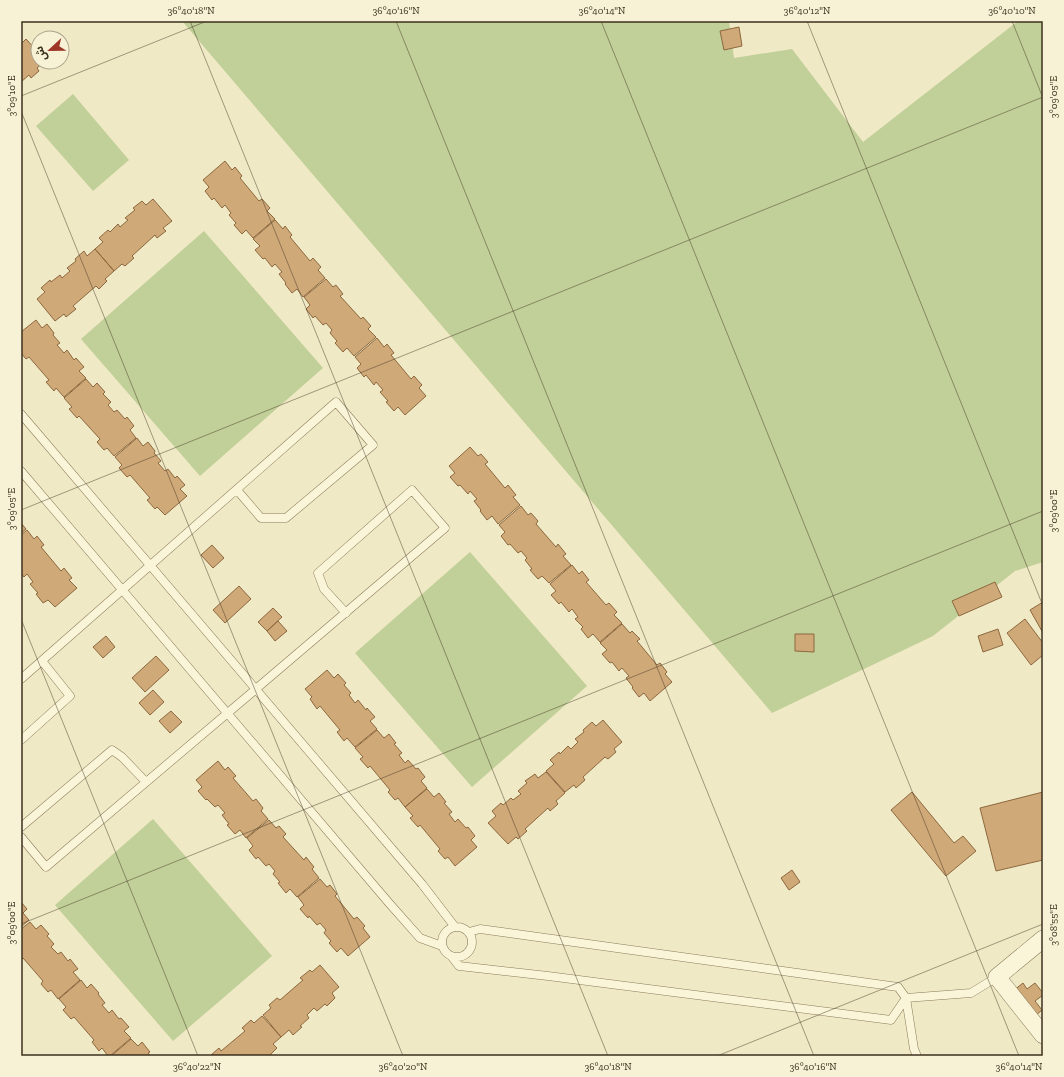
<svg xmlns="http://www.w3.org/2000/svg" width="1064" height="1077" viewBox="0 0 1064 1077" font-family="'Zilla Slab','Noto Sans Arabic',serif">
	<rect width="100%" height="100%" fill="#f0e9c5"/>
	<path fill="#c1cf98" d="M182 21H729L734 58 792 49 863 142 1018 21H1043V562L1015 571 933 636 772 713Z
		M73 94 129 160 93 191 36 126Z
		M204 231 323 368 200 476 81 339Z
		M470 552 587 686 472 787 355 653Z
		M153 819 272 956 173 1041 55 905Z"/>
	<path fill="#d0a979" stroke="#8c683e" d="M739 27 742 46 724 50 720 31Z
		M26 39 38 52V62H44L37 68 39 71 31 78 29 75 21 82V44Z
		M225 161 232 170 235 167 242 176 240 178 259 201 262 199 270 208 267 211 275 219 253 238 246 230 242 234 234 225 236 223 229 215 231 213 225 205 222 208 214 198 212 200 205 191 209 187 203 180Z
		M153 199 172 221 163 228 166 231 157 238 155 235 132 256 134 258 125 266 122 264 114 271 95 249 103 242 99 238 108 230 110 232 118 224 120 227 128 220 125 218 135 210 133 208 142 201 146 205Z
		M275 220 283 229 285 226 292 235 290 237 310 261 313 258 321 267 318 270 325 278 303 297 297 289 292 293 285 284 286 283 279 274 282 272 275 264 272 267 265 258 263 259 255 250 260 246 253 239Z
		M95 249 114 271 105 279 107 281 99 289 96 286 73 306 76 309 66 317 64 314 55 321 37 299 45 292 41 288 50 280 51 282 60 275 62 278 70 271 67 268 76 261 75 259 84 251 87 256Z
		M326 279 333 287 336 285 343 294 340 296 361 319 363 317 371 326 368 329 376 337 354 356 347 348 343 352 335 343 337 341 330 333 332 330 326 323 323 325 315 316 313 318 306 309 310 305 304 297Z
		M36 320 42 328 47 324 54 333 53 335 60 343 57 345 64 353 67 350 74 360 76 358 84 367 79 371 86 378 64 397 56 388 54 391 46 382 49 380 29 357 26 359 21 353V332Z
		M377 338 384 347 387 344 394 353 391 355 411 379 414 376 422 385 419 388 426 396 405 415 398 407 394 411 386 402 388 401 380 392 383 390 376 382 374 385 366 375 364 377 357 368 361 364 355 357Z
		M86 379 93 387 97 383 105 392 103 394 111 402 108 405 114 412 117 410 125 419 127 417 134 426 130 430 136 438 114 456 107 448 104 450 97 442 100 439 79 416 77 418 69 409 72 407 64 398Z
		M137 438 143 446 148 442 155 451 154 453 161 461 158 463 165 471 168 469 175 478 177 476 185 485 180 489 187 496 165 515 157 507 155 509 147 500 150 498 130 475 127 477 119 468 122 465 115 457Z
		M470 447 478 456 481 454 488 462 485 464 505 488 508 485 516 495 513 497 520 505 498 524 492 516 487 520 480 511 481 510 474 501 477 499 470 491 468 494 460 485 458 486 450 477 455 473 449 466Z
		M521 506 528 515 531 513 538 521 536 524 556 547 558 544 566 554 563 556 571 565 549 583 542 576 538 579 530 570 532 569 525 560 527 558 521 551 518 553 510 544 508 545 501 536 505 532 499 525Z
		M21 523 26 529 21 533Z
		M27 530 34 539 37 536 44 545 41 547 61 571 64 568 72 578 69 580 77 588 55 607 48 600 43 603 36 594 38 593 30 584 33 582 27 574 24 577 21 573V535Z
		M212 545 224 558 213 568 201 555Z
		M572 565 579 574 582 571 589 580 586 582 606 605 609 603 617 612 614 615 622 623 600 642 593 634 588 638 581 629 583 627 575 619 578 617 572 609 569 612 561 602 559 604 551 595 556 591 550 584Z
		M995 582 1002 597 959 616 952 601Z
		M239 586 251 599 225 623 213 610Z
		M1043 602V633L1030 610Z
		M273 608 282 617 267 631 258 622Z
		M1025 619 1043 643V655L1031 665 1007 633Z
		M278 621 287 631 275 641 267 631Z
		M622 624 630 633 632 631 640 639 637 641 657 665 660 663 667 672 665 674 672 682 650 701 644 693 639 697 632 688 633 687 626 678 629 676 622 668 619 671 612 662 610 663 602 654 607 650 600 643Z
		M998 629 1003 645 983 652 978 636Z
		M795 634H814V652L795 651Z
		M106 636 115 647 103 658 93 647Z
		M156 656 169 670 145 692 132 678Z
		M327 670 334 678 338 674 346 683 344 685 351 693 349 695 355 703 358 700 366 710 367 708 375 717 370 721 377 729 355 747 347 738 344 741 337 732 340 730 320 706 317 709 310 699 312 697 305 689Z
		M153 690 164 702 150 715 139 703Z
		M171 711 182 722 170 733 159 721Z
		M603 720 622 742 614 749 616 752 608 759 605 757 583 777 585 780 576 788 574 785 565 792 546 771 554 764 550 760 559 752 560 754 568 746 571 749 578 742 575 739 584 732 583 730 592 722 596 726Z
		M377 730 384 738 389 734 396 743 394 744 402 753 399 755 405 763 408 760 416 769 418 768 425 777 421 781 427 788 405 807 398 798 395 800 388 792 390 790 370 766 368 768 360 759 363 757 355 748Z
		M218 761 225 770 228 767 236 776 233 778 253 801 256 799 263 808 261 811 268 819 246 838 240 830 235 834 227 825 229 824 222 815 225 813 218 805 215 807 207 799 206 800 198 791 202 787 196 780Z
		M546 772 565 793 556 801 558 804 550 811 548 808 525 829 527 831 518 839 516 837 508 844 488 823 496 816 492 811 501 803 503 805 511 798 513 800 521 794 518 791 527 783 525 781 535 774 538 778Z
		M427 789 434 797 439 793 446 802 444 803 452 812 449 814 455 822 458 819 466 828 468 827 475 836 471 840 477 847 455 866 448 857 445 859 438 851 440 849 420 825 418 827 410 818 413 816 405 807Z
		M912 792 954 843 963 836 976 851 946 876 891 810Z
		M1043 792V860L996 871 980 808Z
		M269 820 276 828 279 826 286 834 283 837 304 860 306 857 314 867 312 869 319 878 297 897 290 889 286 893 278 883 280 882 273 874 275 871 269 864 266 866 258 857 256 859 249 850 253 846 247 838Z
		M792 870 800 882 789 890 781 878Z
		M320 879 327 887 330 885 337 894 335 896 354 919 357 917 365 926 363 928 370 937 348 956 341 948 337 952 329 943 331 941 324 933 326 930 320 923 317 925 309 916 308 918 300 909 304 905 298 897Z
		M21 902 27 909 23 913 29 920 21 927Z
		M30 922 36 929 41 925 49 934 47 936 54 944 51 947 58 954 61 952 68 961 70 959 78 969 73 972 80 980 58 999 51 990 48 992 41 984 43 981 23 958 21 960V929Z
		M320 965 339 987 332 993 335 998 327 1006 325 1004 317 1011 314 1008 307 1015 309 1018 300 1026 302 1027 293 1035 289 1030 281 1037 263 1015 271 1008 269 1005 277 998 280 1000 303 980 300 978 310 970 312 972Z
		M81 980 87 988 91 984 99 993 98 994 105 1003 102 1005 109 1013 112 1010 119 1019 121 1018 129 1027 124 1031 131 1038 110 1056H108L102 1048 99 1051 92 1042 94 1040 74 1017 71 1019 63 1010 66 1007 59 999Z
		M1023 983 1027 989 1035 983 1043 993V995L1035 1001 1042 1010 1034 1017 1013 991Z
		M262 1016 281 1037 273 1044 277 1048 269 1056 266 1055 265 1056 211 1055 219 1048 221 1051 245 1031 242 1028 251 1020 254 1023Z
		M131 1039 138 1046 142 1042 150 1052 148 1053 151 1056H111Z"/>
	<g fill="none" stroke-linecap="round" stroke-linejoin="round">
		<defs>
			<path id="lane" d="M21 414 422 884 455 927
				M21 471 389 903 420 938 442 946
				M21 679 336 402 373 445 286 518H261L237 490
				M21 740 70 696 42 661
				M21 827 112 750 122 757 146 782
				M21 837 46 867 256 689 257 688 445 528 412 490 318 573 324 589 346 613
				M442 942a15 15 0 1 1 30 0a15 15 0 1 1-30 0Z
				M469 932 480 929 898 987 906 998 914 1049 917 1056
				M452 957 459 966 548 976 891 1020 906 998
				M906 998 971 993 997 977"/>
			<path id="street" d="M1043 939 997 977 1043 1035"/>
		</defs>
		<use href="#lane" stroke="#8c7b5a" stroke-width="9"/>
		<use href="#street" stroke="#8c7b5a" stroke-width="18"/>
		<use href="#lane" stroke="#faf5d9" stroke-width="8"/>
		<use href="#street" stroke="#faf5d9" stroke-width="17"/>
	</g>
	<path fill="none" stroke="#3c301e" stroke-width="1" stroke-opacity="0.45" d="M190 21 608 1056M396 21 814 1056M601 21 1019 1056M807 21 1043 606M1012 21 1043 98M21 96 207 21M21 111 403 1056M21 510 1043 97M21 619 198 1056M21 924 1043 511M717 1056 1043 924"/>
	<rect width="1064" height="1077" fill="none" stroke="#f7f2d5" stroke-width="44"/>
	<g transform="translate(50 50) rotate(248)"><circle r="19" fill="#f7f2d5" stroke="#aca48c"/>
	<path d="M0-3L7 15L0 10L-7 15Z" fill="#9e3627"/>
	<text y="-6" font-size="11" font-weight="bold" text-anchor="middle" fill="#3c301e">ش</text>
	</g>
	<rect x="22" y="22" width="1020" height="1033" fill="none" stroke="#3c301e" stroke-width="1.5"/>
	<g font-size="10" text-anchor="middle" fill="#3c301e">
		<text x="191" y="14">36°40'18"N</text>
		<text x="396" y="14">36°40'16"N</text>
		<text x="602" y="14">36°40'14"N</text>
		<text x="807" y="14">36°40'12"N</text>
		<text x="1012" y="14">36°40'10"N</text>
		<text transform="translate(11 96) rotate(-90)" y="4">3°09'10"E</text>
		<text transform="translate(1053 97) rotate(-90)" y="4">3°09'05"E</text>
		<text transform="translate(11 509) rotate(-90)" y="4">3°09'05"E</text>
		<text transform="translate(1053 511) rotate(-90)" y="4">3°09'00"E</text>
		<text transform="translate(11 923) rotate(-90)" y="4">3°09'00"E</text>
		<text transform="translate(1053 925) rotate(-90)" y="4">3°08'55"E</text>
		<text x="197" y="1070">36°40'22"N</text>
		<text x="403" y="1070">36°40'20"N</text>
		<text x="608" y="1070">36°40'18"N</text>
		<text x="813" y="1070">36°40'16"N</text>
		<text x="1019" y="1070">36°40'14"N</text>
	</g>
</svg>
